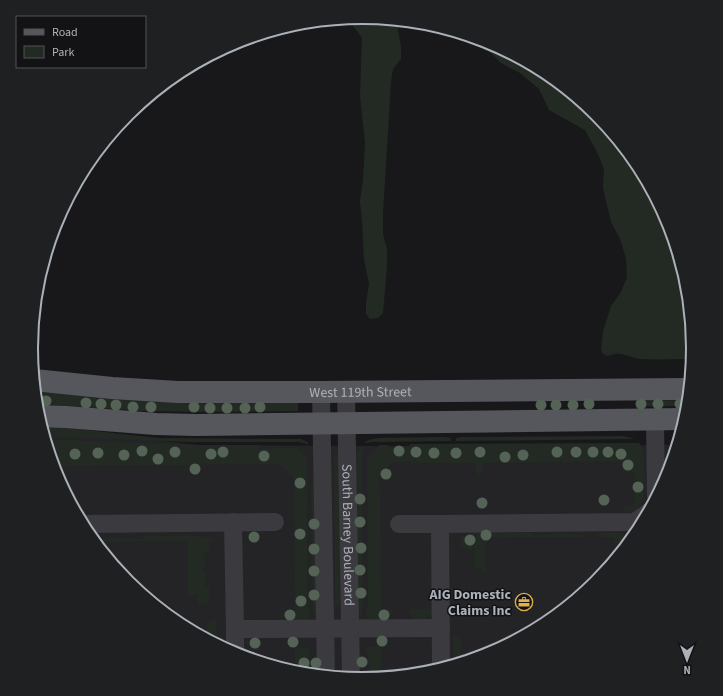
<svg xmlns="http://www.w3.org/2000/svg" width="723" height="696" viewBox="0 0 723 696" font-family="'Source Sans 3',sans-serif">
	<rect width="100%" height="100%" fill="#18181a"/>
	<path fill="#242427" d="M43 432H80L199 445 364 446 676 445 667 475 637 532 595 582 545 623 488 654 426 673 361 679 297 673 235 654 177 623 127 582 86 532 56 474Z"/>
	<path fill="#232a24" d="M362 17 398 21V30L401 46V59L393 69 391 82 383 214V234L387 249V266L383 313 378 318 370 319 366 314V303L369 284 364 260 362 221 360 201 363 180 365 143 360 96 362 38 352 24 340 23 332 20Z
		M481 40 488 42 546 73 596 114 637 164 667 222 686 284 692 348 691 359C675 359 658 360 641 359 628 358 622 350 608 356L603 354 601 350 603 331 611 306 621 292 627 277 626 258 620 239 611 222 603 188 604 170 598 154 585 130 549 110 539 89 520 73 501 63 487 49Z
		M34 388 298 400V411L204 412 144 411 36 404Z
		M658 401H682L683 405 680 406H667L658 408 650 406 640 407 637 404 640 402Z
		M41 425 60 427 158 438 296 439H301L308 442V444L298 442H188L65 437H44Z
		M624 436 635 439 456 441V438L460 437Z
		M444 437 451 438V441L373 442 366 443 364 442 372 439 378 438Z
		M45 440H65L188 445H260L258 448 260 449 296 448 298 449 307 459V607L309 608V619C301 622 287 622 282 614L283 612 295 611 294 478 280 464 198 465V473L195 476 193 475 192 465 53 466Z
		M632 443H639C641 446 643 449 643 452 645 458 645 494 643 500 640 506 636 510 629 512L626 511 623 509V507L634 506V471H624L622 469V461L483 463 482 472 480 475 478 474 476 471V463H411V461L393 462 378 476V490H380L381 609H390L392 610V612L388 618 384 619H367L366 607H368L367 458 377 448 379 447V445H388V447L389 448 409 447 410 444Z
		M360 447 362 448V616L358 608 357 455Z
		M334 454H339L340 606H335Z
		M311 485H316V612L313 616Z
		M474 533V542L471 551 461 546 460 538 467 535Z
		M477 533H532L534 536C551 533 568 532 585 536L587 533V537L486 538V572L474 566V552Z
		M598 533H620L623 535V538L622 539V549L615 558V537H598Z
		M145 536H200L208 538 214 541 209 543V550L203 554V560L206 559V566L203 568 204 574 206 573 207 580 204 581 206 587 209 586 210 602 198 605V595H188V541L95 542 90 537H94L95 540 118 537 143 539Z
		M410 609H431L432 610 433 613C427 621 410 622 409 610Z
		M216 619 217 640 223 637V647L207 639V623Z
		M453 635 461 639V647H460V662L453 664Z
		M366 647H381V677L369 678 368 654 366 651Z
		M295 648H309L310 674 295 672Z"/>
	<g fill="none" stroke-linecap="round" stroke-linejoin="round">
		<g stroke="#3a3a3f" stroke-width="18">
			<path d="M321 392 326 676"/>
			<path id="s1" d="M346 392 351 678"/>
			<path d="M655 420 656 496"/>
			<path d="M233 522 235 629 441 628"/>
			<path d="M82 524 275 522"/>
			<path d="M399 524H440"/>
			<path d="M235 629V654"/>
			<path d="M441 668 440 524 634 522 645 515 648 512"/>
		</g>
		<g stroke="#56575d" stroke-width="22">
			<path id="s2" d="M34 380 112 388 178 392H321L688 389"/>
			<path d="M38 416 66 417 156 424 196 425 684 419"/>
		</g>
	</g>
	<g fill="#546356">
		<circle cx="46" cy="401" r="5.5"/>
		<circle cx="86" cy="403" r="5.5"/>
		<circle cx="101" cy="404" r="5.5"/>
		<circle cx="589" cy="404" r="5.5"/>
		<circle cx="641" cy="404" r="5.5"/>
		<circle cx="658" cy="404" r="5.5"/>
		<circle cx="680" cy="404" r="5.5"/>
		<circle cx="116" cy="405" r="5.5"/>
		<circle cx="541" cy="405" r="5.5"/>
		<circle cx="556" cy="405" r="5.5"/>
		<circle cx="573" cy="405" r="5.5"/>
		<circle cx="133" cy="407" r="5.5"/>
		<circle cx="151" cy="407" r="5.5"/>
		<circle cx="194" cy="407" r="5.5"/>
		<circle cx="260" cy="407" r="5.5"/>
		<circle cx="210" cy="408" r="5.5"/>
		<circle cx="227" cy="408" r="5.5"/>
		<circle cx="245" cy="408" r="5.5"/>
		<circle cx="142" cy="451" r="5.5"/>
		<circle cx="399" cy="451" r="5.5"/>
		<circle cx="175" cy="452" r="5.5"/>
		<circle cx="223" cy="452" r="5.5"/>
		<circle cx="416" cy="452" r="5.5"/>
		<circle cx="480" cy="452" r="5.5"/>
		<circle cx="557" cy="452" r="5.5"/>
		<circle cx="576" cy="452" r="5.5"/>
		<circle cx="593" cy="452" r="5.5"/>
		<circle cx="608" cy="452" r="5.5"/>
		<circle cx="98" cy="453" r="5.5"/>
		<circle cx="434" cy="453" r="5.5"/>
		<circle cx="456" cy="453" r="5.5"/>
		<circle cx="75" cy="454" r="5.5"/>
		<circle cx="211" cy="454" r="5.5"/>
		<circle cx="621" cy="454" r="5.5"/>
		<circle cx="124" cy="455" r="5.5"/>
		<circle cx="523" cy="455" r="5.5"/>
		<circle cx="264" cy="456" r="5.5"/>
		<circle cx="505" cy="457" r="5.5"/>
		<circle cx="158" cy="459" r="5.5"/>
		<circle cx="628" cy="465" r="5.5"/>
		<circle cx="195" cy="469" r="5.5"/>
		<circle cx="386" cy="474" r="5.5"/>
		<circle cx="300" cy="483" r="5.5"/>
		<circle cx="638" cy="487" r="5.5"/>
		<circle cx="360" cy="499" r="5.5"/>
		<circle cx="604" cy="500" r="5.5"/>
		<circle cx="482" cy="503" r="5.5"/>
		<circle cx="360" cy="522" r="5.5"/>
		<circle cx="314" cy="524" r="5.5"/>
		<circle cx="300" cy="534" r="5.5"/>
		<circle cx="486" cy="535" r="5.5"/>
		<circle cx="254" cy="537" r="5.5"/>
		<circle cx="470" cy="540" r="5.5"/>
		<circle cx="361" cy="548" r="5.5"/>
		<circle cx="314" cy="549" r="5.5"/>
		<circle cx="360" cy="570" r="5.5"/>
		<circle cx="314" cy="571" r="5.5"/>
		<circle cx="361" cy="593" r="5.5"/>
		<circle cx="314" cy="595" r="5.5"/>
		<circle cx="301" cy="601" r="5.5"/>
		<circle cx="290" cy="615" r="5.5"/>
		<circle cx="384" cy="615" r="5.5"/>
		<circle cx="382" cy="641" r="5.5"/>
		<circle cx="293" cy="642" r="5.5"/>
		<circle cx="255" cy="643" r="5.5"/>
		<circle cx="362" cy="662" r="5.5"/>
		<circle cx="304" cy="663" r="5.5"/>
		<circle cx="316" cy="663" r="5.5"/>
	</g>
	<defs>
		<symbol id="office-ring" viewBox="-11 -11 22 22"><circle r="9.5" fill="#131315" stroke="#e0b04a" stroke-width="1.5"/><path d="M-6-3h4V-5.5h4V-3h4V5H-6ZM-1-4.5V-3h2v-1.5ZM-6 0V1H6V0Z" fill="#e0b04a"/></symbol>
	</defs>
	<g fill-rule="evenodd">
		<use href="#office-ring" x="514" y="592" width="20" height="20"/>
	</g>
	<g text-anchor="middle" stroke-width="3" stroke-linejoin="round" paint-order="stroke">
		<g font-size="14" fill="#acb0b8" stroke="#131315">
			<text dy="5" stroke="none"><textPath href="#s2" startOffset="327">West 119th Street</textPath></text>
			<text dy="5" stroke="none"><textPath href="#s1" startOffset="143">South Barney Boulevard</textPath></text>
		</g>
		<g font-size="14" font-weight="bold" fill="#acb0b8" stroke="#131315" text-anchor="end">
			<text x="511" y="599">AIG Domestic<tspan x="511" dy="16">Claims Inc</tspan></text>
		</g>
	</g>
	<path d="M0 0H723V696H0ZM38 348a324 324 0 1 1 648 0a324 324 0 1 1-648 0Z" fill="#1f2022" fill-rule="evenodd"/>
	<path fill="none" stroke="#acb0b8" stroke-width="2" d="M38 348a324 324 0 1 1 648 0a324 324 0 1 1-648 0Z"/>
	<rect x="16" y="16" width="130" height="52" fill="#131315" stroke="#505256"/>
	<rect x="24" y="29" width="20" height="6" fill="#56575d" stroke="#505256"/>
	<text x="52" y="36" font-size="12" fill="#acb0b8">Road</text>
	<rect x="24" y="46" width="20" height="12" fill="#232a24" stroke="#505256"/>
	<text x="52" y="56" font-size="12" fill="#acb0b8">Park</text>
	<g transform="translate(687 660) rotate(180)" stroke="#131315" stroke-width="3" paint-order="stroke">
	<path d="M0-3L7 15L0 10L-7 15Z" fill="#acb0b8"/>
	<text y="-6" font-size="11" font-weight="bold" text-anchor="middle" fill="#acb0b8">N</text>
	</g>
</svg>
